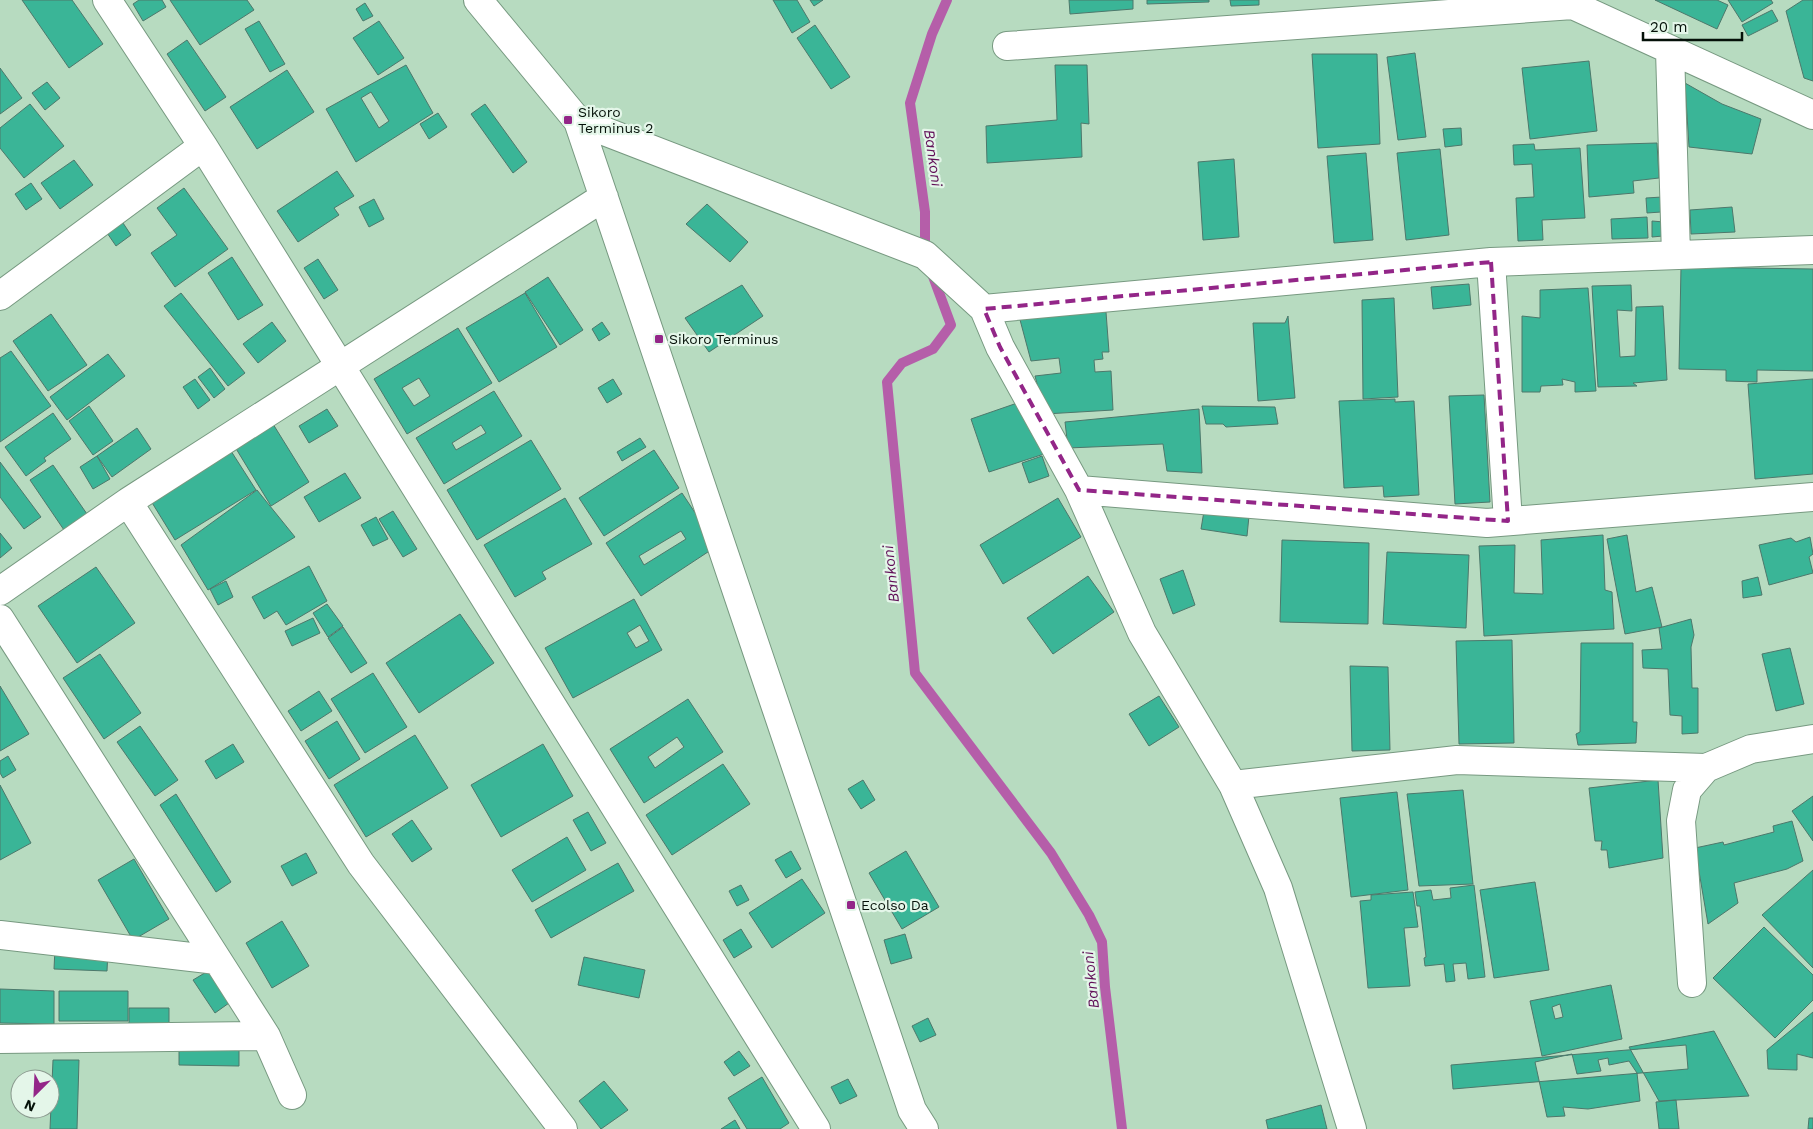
<svg xmlns="http://www.w3.org/2000/svg" width="1813" height="1129" viewBox="0 0 1813 1129" font-family="'Work Sans',sans-serif">
	<rect width="100%" height="100%" fill="#b7dbc0"/>
	<g fill="none" stroke-linecap="round" stroke-linejoin="round">
		<path stroke="#b55ea9" stroke-width="10" d="M925 253V212L910 103 932 34 947 0
			M931 271 951 325 933 349 902 363 887 382 915 673 1051 853 1089 915 1102 942 1105 987 1122 1129"/>
	</g>
	<path fill="#3ab597" stroke="#4d786b" fill-rule="evenodd" d="M22 0H72L103 44 69 68Z
		M139 0H162L166 7 143 21 133 4Z
		M170 0H247L254 10 200 45Z
		M773 0H797L810 22 792 33Z
		M810 0H823L814 6Z
		M1069 0H1133V9L1070 14Z
		M1147 0H1209V2L1147 4Z
		M1230 0H1259V5L1231 6Z
		M1655 0H1717L1728 5 1717 29Z
		M1728 0H1771L1773 3 1742 22Z
		M1803 0H1813V81L1804 78 1786 11Z
		M365 3 373 16 363 21 356 9Z
		M1772 10 1778 21 1748 36 1742 25Z
		M259 21 285 64 270 72 245 29Z
		M379 21 404 58 378 75 353 38Z
		M815 25 850 77 831 89 797 38Z
		M187 40 226 97 205 111 167 54Z
		M1415 53 1426 137 1398 140 1387 57Z
		M1312 54H1377L1380 144 1318 148Z
		M1589 61 1597 131 1530 139 1522 68Z
		M406 65 433 113 356 162 326 109ZM371 92 389 121 379 128 361 98Z
		M1055 65H1087L1089 124 1081 123 1082 157 987 163 986 126 1057 120Z
		M0 68 22 98 0 114Z
		M287 70 314 112 257 149 230 107Z
		M47 82 60 98 45 110 32 93Z
		M1685 83 1722 104 1761 119 1752 154 1689 147Z
		M30 104 64 146 24 178 0 148V128Z
		M485 104 527 162 513 173 471 114Z
		M438 113 447 127 429 139 420 124Z
		M1461 128 1462 145 1445 147 1443 129Z
		M1657 143 1659 178 1633 181 1634 193 1589 197 1587 145Z
		M1534 144 1535 150 1580 148 1585 218 1542 220 1543 240 1518 241 1516 198 1534 197 1532 164 1514 165 1513 145Z
		M1440 149 1449 235 1406 240 1397 153Z
		M1366 153 1373 240 1334 243 1327 156Z
		M1234 159 1239 237 1203 240 1198 162Z
		M74 160 93 185 60 209 41 183Z
		M337 171 354 196 334 208 339 215 298 242 277 211Z
		M31 183 42 199 26 210 15 194Z
		M184 188 228 249 175 287 151 253 177 235 157 208Z
		M1662 197 1661 212 1647 213 1646 198Z
		M374 199 384 219 369 227 359 207Z
		M707 204 748 242 730 262 686 224Z
		M1732 207 1735 232 1691 234 1690 210Z
		M119 217 131 235 116 246 103 227Z
		M1647 217 1648 238 1612 239 1611 219Z
		M1652 221 1664 222 1663 236 1652 237Z
		M232 257 263 305 238 320 208 273Z
		M318 259 338 290 324 299 304 268Z
		M1681 267 1813 269V371L1757 370V382L1726 381V370L1679 369Z
		M548 277 583 330 560 345 525 292Z
		M1469 284 1471 305 1433 309 1431 287Z
		M742 285 763 316 709 352 685 318Z
		M1631 285 1632 311 1617 310 1620 357 1635 356 1636 307 1663 306 1667 380 1633 383 1637 386 1598 387 1592 286Z
		M1588 288 1596 391 1575 392V382L1562 379 1563 385 1541 386 1540 392H1522V316L1540 318V290Z
		M181 293 245 373 228 386 164 306Z
		M525 293 557 347 499 382 466 328Z
		M1394 298 1398 397 1363 399 1362 300Z
		M1106 312 1109 352H1102L1103 359 1094 360 1095 372 1111 371 1113 410 1045 414 1035 376 1061 373 1059 358 1031 361 1019 316Z
		M51 314 87 365 48 391 13 341Z
		M1288 316 1295 398 1258 401 1253 323H1285Z
		M272 322 286 341 258 363 243 344Z
		M602 322 610 334 599 341 592 329Z
		M458 328 492 383 407 434 374 379ZM419 378 430 396 414 406 402 388Z
		M11 351 51 406 0 442V358Z
		M108 354 125 376 67 420 50 397Z
		M210 368 225 389 214 398 198 377Z
		M195 379 210 400 198 409 183 387Z
		M613 379 622 394 607 403 598 388Z
		M1813 379V474L1755 479 1748 384Z
		M494 391 522 436 444 484 416 438ZM481 425 486 433 456 450 452 443Z
		M1484 395 1490 502 1455 504 1449 396Z
		M1395 399V402L1414 401 1419 495 1384 497 1383 486 1344 488 1339 401Z
		M1026 400 1044 454 989 472 971 419Z
		M89 406 113 441 93 455 69 421Z
		M1202 406 1275 407 1278 424 1226 427 1223 424H1206Z
		M327 409 338 426 309 443 299 426Z
		M1199 409 1202 473 1167 471 1163 444 1068 448 1065 422Z
		M53 413 71 439 44 458 46 461 26 476 5 447Z
		M273 424 309 482 271 506 235 447Z
		M137 428 151 449 112 477 97 456Z
		M640 438 646 447 622 461 617 452Z
		M531 440 561 489 477 540 447 490Z
		M654 450 679 488 604 536 579 498Z
		M231 451 256 490 175 540 151 501Z
		M97 456 110 479 93 489 80 467Z
		M1042 456 1049 476 1029 483 1022 463Z
		M0 462 41 517 24 529 0 497Z
		M53 465 87 514 64 530 30 480Z
		M345 473 361 498 319 522 304 497Z
		M257 490 295 537 208 590 181 545Z
		M682 493 717 546 641 596 606 543ZM681 531 686 539 644 565 639 556Z
		M565 498 592 544 542 572 546 579 515 597 484 545Z
		M1058 498 1081 537 1003 584 980 545Z
		M393 511 417 549 403 557 379 519Z
		M1204 511 1249 516 1247 536 1201 529Z
		M376 517 388 539 373 546 361 525Z
		M0 533 12 548 0 558Z
		M1603 535 1605 590 1612 592 1614 629 1484 636 1479 546 1515 545 1514 593 1543 594 1541 540Z
		M1627 535 1636 592 1652 587 1662 627 1625 634 1607 539Z
		M1810 537 1813 554 1809 557 1813 573 1769 585 1759 545 1791 538 1796 542Z
		M1282 540 1369 543 1368 624 1280 622Z
		M1387 552 1469 555 1466 628 1383 624Z
		M309 566 327 601 286 625 277 611 264 619 252 597Z
		M96 567 135 623 77 663 38 606Z
		M1183 570 1195 605 1173 614 1160 579Z
		M1088 576 1114 612 1053 654 1027 618Z
		M1758 577 1762 595 1743 598 1742 581Z
		M226 581 233 597 218 605 210 589Z
		M634 599 662 650 573 698 545 648ZM640 625 649 641 636 648 627 633Z
		M327 604 343 626 328 637 313 613Z
		M460 614 494 663 419 713 386 663Z
		M313 618 320 633 292 646 285 631Z
		M1691 619 1694 635 1691 647 1692 688H1698V733L1682 734V716L1670 715 1668 669 1643 668 1642 650 1662 649 1659 628Z
		M343 627 367 663 351 673 328 638Z
		M1512 640 1514 743 1459 744 1456 641Z
		M1581 643H1633V722H1637L1636 743 1578 745 1576 734 1580 732Z
		M1790 648 1804 704 1776 711 1762 654Z
		M100 654 141 713 104 739 63 678Z
		M1350 666 1388 667 1390 750 1352 751Z
		M373 673 407 727 365 753 331 699Z
		M0 686 29 734 0 751Z
		M319 691 332 711 301 731 288 711Z
		M1159 696 1179 727 1149 746 1129 714Z
		M688 699 723 752 644 803 610 749ZM677 737 684 747 655 768 648 757Z
		M337 721 360 759 329 779 305 741Z
		M140 726 178 780 155 796 117 742Z
		M415 735 448 788 366 837 334 785Z
		M233 744 244 762 216 779 205 761Z
		M543 744 573 796 501 837 471 785Z
		M8 756 16 770 3 778 0 773V761Z
		M723 764 750 804 672 855 646 815Z
		M863 780 875 800 861 809 848 789Z
		M1658 780 1663 858 1609 868 1607 850H1601L1602 841H1595L1589 788Z
		M0 785 31 843 0 860Z
		M1463 790 1473 884 1419 886 1407 794Z
		M1397 792 1408 890 1351 897 1340 798Z
		M176 794 231 882 216 892 160 805Z
		M1813 796V841L1792 811Z
		M588 812 606 843 591 851 573 820Z
		M412 820 432 849 412 862 392 834Z
		M1792 821 1803 861 1787 869 1734 883 1738 903 1708 924 1695 848 1723 842 1724 845 1774 832 1773 826Z
		M567 837 586 870 532 902 512 870Z
		M791 851 801 869 786 878 775 860Z
		M906 851 939 907 902 929 869 873Z
		M306 853 317 873 292 886 281 866Z
		M134 859 169 919 133 940 98 880Z
		M618 863 634 891 551 938 535 910Z
		M1813 870V968L1762 915Z
		M802 879 825 913 772 948 749 913Z
		M1535 882 1549 970 1494 978 1480 890Z
		M741 885 749 900 737 906 729 891Z
		M1474 885 1485 977 1468 979 1466 963 1453 964 1455 981 1446 982 1444 964 1425 966 1424 958 1426 957 1420 906H1417L1415 892 1431 890 1433 900 1451 898 1450 888Z
		M1413 892 1418 927 1404 928 1410 986 1368 988 1360 901 1371 900V895Z
		M282 921 309 966 272 988 246 943Z
		M1764 927 1813 975V1000L1775 1038 1713 978Z
		M741 929 752 947 734 958 723 940Z
		M905 934 912 958 891 964 884 940Z
		M55 948 108 950 107 971 54 969Z
		M584 957 645 970 639 998 578 985Z
		M208 971 229 1003 215 1013 193 980Z
		M1611 985 1622 1039 1542 1056 1530 1001ZM1560 1004 1563 1017 1555 1019 1552 1007Z
		M0 989 54 991V1024L0 1023Z
		M59 991H128V1021H59Z
		M129 1008H169V1031H129Z
		M1813 1012V1058L1797 1054V1070L1768 1069 1767 1050Z
		M928 1018 936 1035 920 1042 912 1026Z
		M1714 1031 1749 1096 1659 1101 1629 1047Z
		M179 1045 239 1046V1066L179 1065Z
		M1686 1045 1688 1069 1453 1089 1451 1065Z
		M739 1051 750 1066 734 1076 724 1062Z
		M1572 1054 1577 1074 1601 1071 1598 1060 1608 1058 1609 1065 1629 1061 1637 1073 1640 1101 1588 1109 1563 1107 1565 1116 1547 1117 1535 1062Z
		M53 1060H79L77 1129H50Z
		M762 1077 789 1123 780 1129H747L728 1098Z
		M848 1079 857 1096 840 1104 831 1087Z
		M604 1081 628 1110 601 1129 579 1101Z
		M1676 1100 1679 1129H1659L1656 1102Z
		M1321 1105 1327 1129H1268L1266 1120Z
		M1809 1118H1813V1129H1808Z
		M735 1120 740 1129H721Z"/>
	<g fill="none" stroke-linecap="round" stroke-linejoin="round">
		<defs>
			<path id="street" d="M107 0 203 146 816 1129
				M478 0 578 121 912 1110 924 1129
				M1562 0 1813 115
				M1007 46 1573 5 1581 0
				M1670 50 1676 255
				M578 121 925 255 984 309 1000 347 1079 490 1142 633 1233 785 1278 888 1352 1129
				M1491 262 1508 521
				M0 296 203 146
				M984 309 1491 262 1813 250
				M1079 490 1487 523 1813 497
				M128 502 361 864 563 1129
				M0 591 128 502 604 197
				M0 619 266 1036 292 1095
				M1233 785 1457 760 1706 768
				M0 935 217 960
				M1692 983 1681 821 1687 790 1706 768 1751 749 1813 739
				M0 1039 266 1036"/>
		</defs>
		<use href="#street" stroke="#779980" stroke-width="30"/>
		<use href="#street" stroke="#fff" stroke-width="28"/>
	</g>
	<path fill="none" stroke="#932688" stroke-width="4" stroke-dasharray="10 6" stroke-linejoin="round" d="M1491 262 1508 521 1079 490 1000 347 984 309Z"/>
	<g fill="#932688" stroke="#e4f6e9" stroke-width="2">
		<rect x="563" y="115" width="10" height="10" rx="2.5"/>
		<rect x="654" y="334" width="10" height="10" rx="2.5"/>
		<rect x="846" y="900" width="10" height="10" rx="2.5"/>
	</g>
	<g text-anchor="middle" stroke-width="4.5" stroke-linejoin="round" paint-order="stroke">
		<g font-size="14" fill="#051109" stroke="#e4f6e9" text-anchor="start">
			<text x="578" y="117">Sikoro<tspan x="578" dy="16">Terminus 2</tspan></text>
			<text x="669" y="344">Sikoro Terminus</text>
			<text x="861" y="910">Ecolso Da</text>
		</g>
		<g font-size="15" font-style="italic" fill="#610f58" stroke="#e4f6e9">
			<text transform="translate(933 158) rotate(82)" y="5">Bankoni</text>
			<text transform="translate(891 574) rotate(-96)" y="5">Bankoni</text>
			<text transform="translate(1091 980) rotate(-96)" y="5">Bankoni</text>
		</g>
	</g>
	<g transform="translate(35 1094) rotate(204)"><circle r="24" fill="#e4f6e9" stroke="#8b9a8f"/>
	<path d="M0-4L9 19L0 12L-9 19Z" fill="#932688"/>
	<text y="-8" font-size="14" font-weight="bold" text-anchor="middle" fill="#051109">N</text>
	</g>
	<path d="M1643 32v8h99v-8" fill="none" stroke="#051109" stroke-width="2.5"/>
	<text x="1650" y="32" font-size="15" fill="#051109" stroke="#e4f6e9" stroke-width="4" paint-order="stroke">20 m</text>
</svg>
